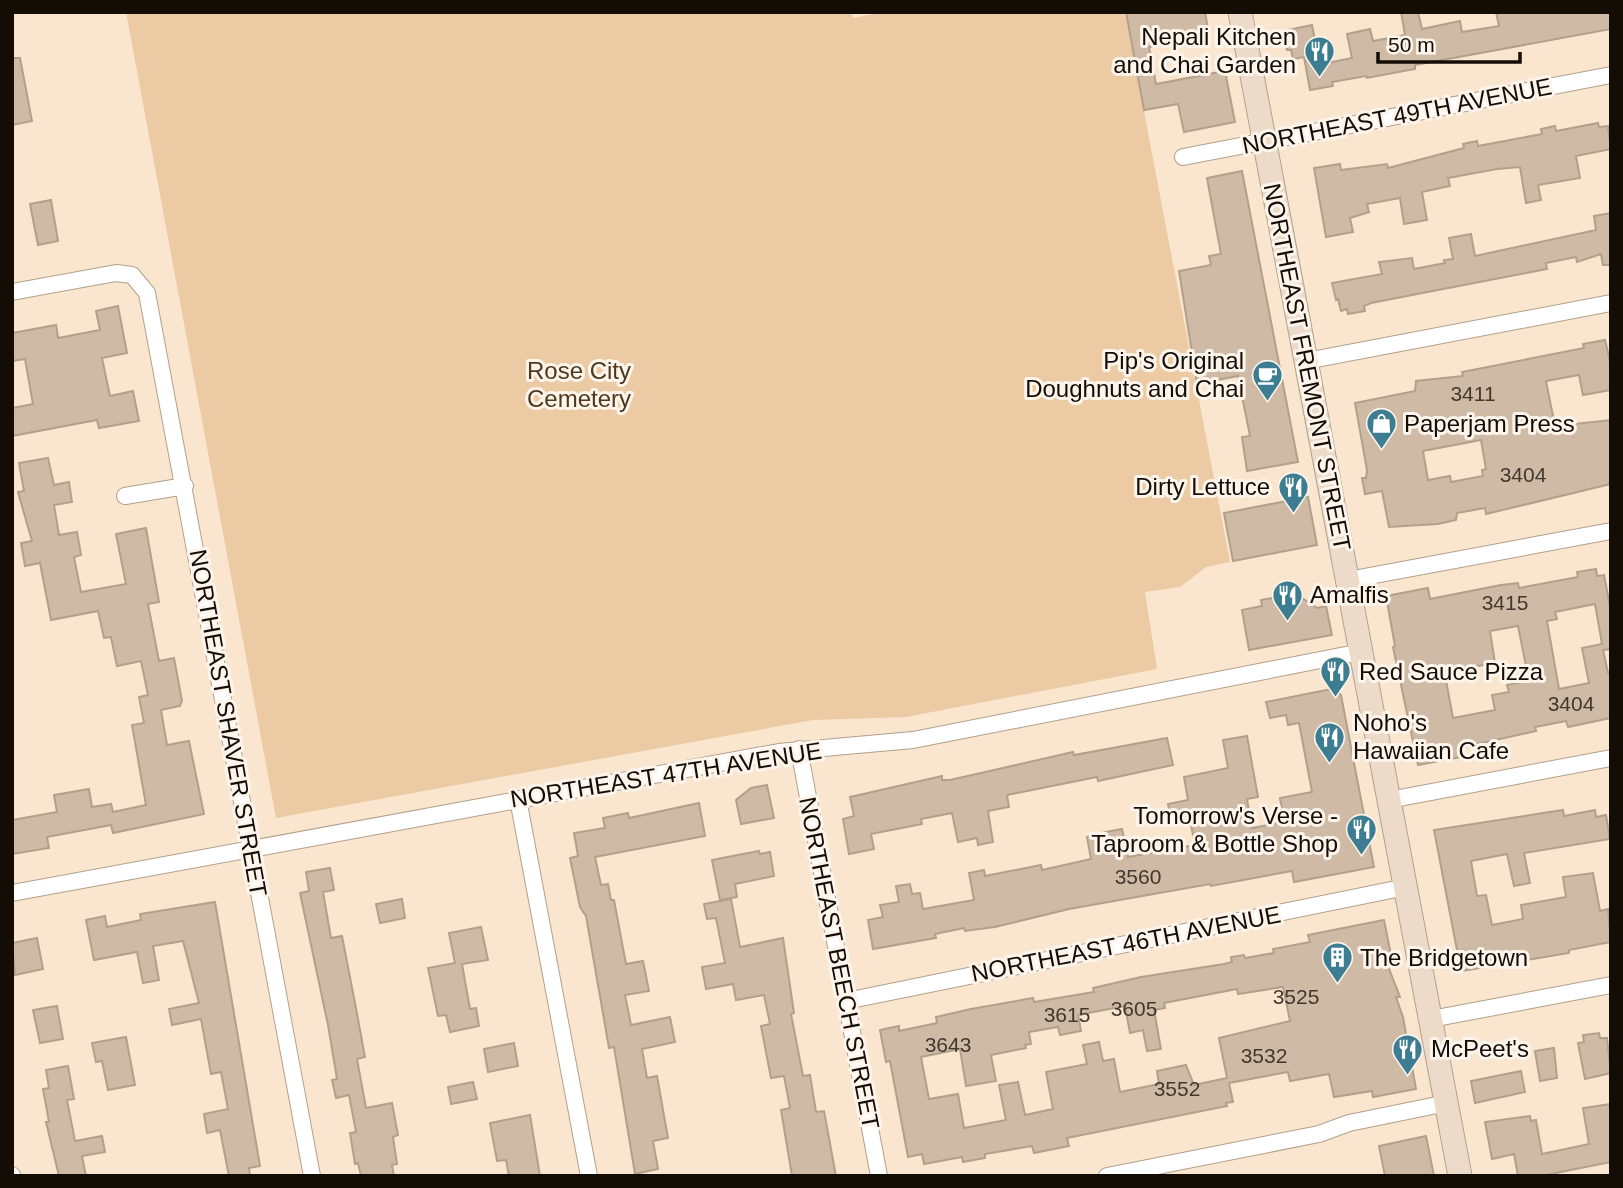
<svg xmlns="http://www.w3.org/2000/svg" width="1623" height="1188" viewBox="0 0 1623 1188" font-family="Helvetica,sans-serif">
	<rect width="100%" height="100%" fill="#fae6cf"/>
	<path fill="#eccaa3" d="M126 12H852L853 18 885 12H1125L1230 562 1206 567 1180 587 1145 592 1157 669 906 717 813 720 276 818Z"/>
	<path fill="#cebaa5" stroke="#b3a08b" stroke-width="2" fill-rule="evenodd" d="M1126 12H1205L1209 35 1149 47 1156 84 1225 71 1235 122 1184 132 1178 104 1144 110Z
		M1401 12H1418L1422 29 1460 21 1462 32 1499 26 1496 12H1611V29L1415 65V69L1367 78 1366 76 1332 82 1333 86 1310 90 1304 57 1293 59 1291 50H1287L1284 36 1289 35 1288 30 1312 25 1319 61 1322 64 1352 58 1347 34 1370 29 1373 41 1405 35Z
		M12 58H20L32 121 12 125Z
		M1598 123 1599 127 1608 126 1611 149 1576 156 1580 178 1538 185 1541 200 1526 203 1520 167 1497 169 1448 178 1450 186 1422 192 1427 220 1404 224 1400 198 1367 204 1369 212 1350 218 1353 232 1326 237 1314 168 1340 164 1341 170 1387 164 1388 168 1464 148 1463 144 1477 141 1478 146 1542 134 1541 129 1555 126 1556 131Z
		M1242 171 1298 462 1247 471 1242 437 1250 436 1238 376 1197 384 1179 271 1211 265 1209 256 1221 254 1207 178Z
		M51 200 58 241 38 245 30 204Z
		M1611 213V265H1603L1601 254 1577 262 1576 257 1546 263 1547 269 1371 303 1364 306 1365 311 1348 314 1347 309 1341 311 1338 299 1336 300 1332 283 1382 274 1379 262 1412 258 1414 269 1445 263 1444 260 1453 259 1449 238 1471 234 1475 256 1596 230 1594 216Z
		M118 306 127 353 102 358 110 396 133 391 139 421 99 428 97 420 12 436V408L33 404 25 359 12 361V333L56 325 58 338 100 330 96 311Z
		M1605 340 1611 365V390L1583 395 1579 375 1546 381 1555 426 1611 420V484L1486 514 1485 508 1457 513 1456 520 1438 524 1389 527 1382 491 1365 494 1362 478H1366L1367 470 1355 403 1415 391 1416 381 1463 376 1462 372 1584 348 1583 344ZM1481 440 1486 469 1482 470 1483 476 1451 482 1450 476 1428 480 1423 451Z
		M48 458 54 485 69 482 72 502 54 505 59 535 77 532 81 555 74 557 81 592 126 584 116 534 146 528 159 602 148 604 159 661 174 658 182 701 180 706 161 710 167 745 189 741 204 814 113 833 111 825 47 837 49 848 12 854V820L57 812 54 795 89 789 92 807 111 804 113 812 146 805 132 725 144 723 139 697 148 695 141 661 117 666 111 637 104 638 98 611 51 620 40 563 25 566 21 543 32 541 18 492 24 491 19 463Z
		M1308 497 1317 545 1233 561 1224 513Z
		M1596 569 1597 576 1604 575 1611 611V649L1603 650 1608 673H1611V718L1568 727 1566 721 1535 727 1536 731 1459 748 1461 757 1418 765 1393 647 1395 646 1386 596 1428 588 1430 599 1501 585 1518 583 1519 588 1578 577 1577 572ZM1595 604 1602 644 1582 648 1589 683 1559 689 1547 621 1557 619 1555 612ZM1518 626 1529 681 1507 685 1509 692 1492 695 1495 710 1453 718 1445 675 1456 673 1455 670 1495 663 1490 631Z
		M1296 594 1317 608 1326 606 1332 635 1249 650 1242 610 1262 606 1261 600Z
		M1331 689 1341 695 1374 867 1294 882 1292 871 1211 886 1210 884 1069 909 995 927 965 931 964 928 935 934 936 938 873 949 868 920 883 917 880 905 899 902 896 886 910 884 912 894 920 893 923 909 974 900 969 873 984 870 985 876 1041 865 1042 870 1091 859 1087 837 1106 832 1122 829 1128 857 1195 845 1189 815 1171 819 1168 804 1188 800 1184 777 1228 768 1223 740 1247 736 1258 797 1247 799 1252 828 1284 822 1280 798 1312 792 1299 723 1288 725 1286 715 1270 718 1266 702Z
		M1167 738 1173 765 1098 781 1097 777 1007 795 1009 807 988 811 993 842 978 845 977 838 958 842 952 813 921 819 922 824 871 834 874 849 849 854 843 819 854 816 850 797 942 776V780H950L1073 752 1074 755Z
		M767 785 774 818 741 824 736 800 751 788Z
		M699 803 705 836 595 857 601 885 608 884 611 900H614L626 964 643 961 649 991 625 995 631 1025 670 1017 675 1042 642 1049 647 1078 657 1076 668 1138 653 1141 658 1169 635 1174 614 1047 609 1048 586 916 580 907 570 858 578 856 574 833 605 828 603 818 628 813 629 818Z
		M1563 810 1564 816 1595 810 1596 817 1606 815 1610 839 1524 853 1530 883 1514 886 1507 854 1471 861 1477 896 1486 895 1492 925 1523 919 1521 905 1566 897 1563 877 1593 873 1600 911 1608 909 1611 942 1569 950V953L1461 971 1434 830Z
		M759 851 760 854 770 852 774 876 735 884 737 897 720 900 712 860Z
		M330 868 334 890 323 892 331 938 342 936 355 1003 365 1057 357 1059 366 1108 392 1103 398 1135 393 1137 397 1164 392 1165 394 1176H361L358 1163 355 1164 350 1133 356 1132 349 1095 336 1098 332 1080 337 1079 328 1025 300 893 309 891 306 872Z
		M402 899 405 918 380 923 376 904Z
		M731 899 740 947 783 938 794 1013 791 1014 803 1076 810 1075 816 1112 824 1111 836 1176H792L781 1110 790 1108 784 1076 771 1078 761 1026 770 1024 764 995 736 1000 733 984 706 989 702 967 725 963 716 918 707 919 704 904Z
		M215 902 260 1166 249 1168 250 1176H229L220 1130 207 1133 204 1114 228 1109 221 1072 211 1074 201 1019 172 1025 169 1009 199 1003 183 941 153 946 159 980 143 983 137 952 94 960 86 920 105 916 107 927 141 920 140 914Z
		M1384 920 1392 960 1386 961 1400 997H1396L1403 1017 1416 1089 1373 1097 1372 1091 1334 1097 1329 1074 1290 1081 1288 1072 1229 1083 1233 1102 1226 1103 1227 1106 1067 1138 1069 1146 1034 1153 1032 1146 985 1154V1158L963 1162 962 1157 924 1164 922 1154 908 1157 890 1061 886 1062 880 1030 899 1026V1031L937 1023 936 1017 971 1009 1033 998 1034 1002 1094 992 1093 988 1141 977 1224 964 1232 962 1231 957 1244 955 1245 958 1274 953 1273 949 1310 942 1308 935ZM1283 987 1290 1021 1219 1038 1227 1078 1194 1085 1186 1065 1157 1071 1159 1084 1120 1092 1114 1059 1103 1061 1099 1042 1083 1045 1087 1064 1046 1072 1053 1109 1025 1115 1018 1082 999 1085 1006 1120 964 1128 958 1094 929 1099 921 1057 960 1049 966 1086 996 1081 991 1055 1026 1048 1025 1045 1031 1044 1029 1032 1058 1027 1060 1035 1081 1031 1078 1015 1125 1006 1130 1033 1143 1030 1147 1051 1161 1049 1154 1010 1165 1008 1164 1003 1237 989 1238 994Z
		M481 927 488 960 462 964 470 1009 476 1008 479 1026 450 1032 446 1015 438 1016 428 968 455 963 449 933Z
		M37 938 43 969 15 975 12 943Z
		M57 1006 63 1039 40 1043 33 1010Z
		M1599 1033 1600 1038H1607L1611 1073 1585 1079 1578 1043 1584 1042 1583 1035Z
		M126 1037 135 1085 108 1090 102 1061 96 1062 92 1043Z
		M514 1043 518 1066 488 1072 484 1049Z
		M1554 1048 1557 1078 1540 1081 1535 1051Z
		M68 1066 74 1099 67 1100 75 1141 102 1136 105 1152 82 1156 86 1176H59L46 1122H49L43 1089 49 1088 46 1070Z
		M1521 1071 1525 1092 1475 1103 1471 1081Z
		M473 1082 477 1099 451 1104 448 1087Z
		M1611 1104V1162L1541 1176H1518L1514 1154 1492 1159 1485 1122 1530 1116 1531 1121 1536 1120 1542 1154 1589 1144 1583 1108Z
		M530 1115 540 1176H509L506 1160 497 1161 490 1123Z
		M1426 1136 1434 1176H1385L1379 1146Z"/>
	<g fill="none" stroke-linecap="round" stroke-linejoin="round">
		<defs>
			<path id="minor" d="M1183 157 1611 75
				M12 292 116 273 132 275 147 293 312 1176
				M1306 361 1611 303
				M125 496 185 486
				M1348 580 1611 531
				M799 749 879 1176
				M518 799 589 1176
				M1389 800 1611 758
				M12 893 779 752 913 740 1361 652
				M846 1001 1406 887
				M1431 1019 1611 985
				M12 1175V1176
				M1107 1176 1319 1134 1349 1123 1447 1103"/>
			<path id="secondary" d="M1240 12 1460 1176"/>
		</defs>
		<use href="#minor" stroke="#b3a08b" stroke-width="18"/>
		<use href="#secondary" stroke="#b3a08b" stroke-width="25"/>
		<use href="#minor" stroke="#fff" stroke-width="16"/>
		<use href="#secondary" stroke="#ebdbc8" stroke-width="23"/>
	</g>
	<defs>
		<symbol id="restaurant-pin" viewBox="-11 -11 22 30"><path d="M0 17L-7.5 6A9.5 9.5 0 1 1 7.5 6Z" fill="#3d7d91" stroke="#fdf5ec"/><path d="M-5-6h1v4h1v-4h1v4h1v-4h1v5L-1.5 .5V6h-2V.5L-5-1ZM5-6V6H3V1.5H1.5Q1.5-4 5-6Z" fill="#fff"/></symbol>
		<symbol id="cafe-pin" viewBox="-11 -11 22 30"><path d="M0 17L-7.5 6A9.5 9.5 0 1 1 7.5 6Z" fill="#3d7d91" stroke="#fdf5ec"/><path d="M-5.5-4.5H6V0H3Q3 3.5 0 3.5H-2.5Q-5.5 3.5-5.5 0ZM3-3.2v2h1.7v-2ZM-6 4.5H4V6H-6Z" fill="#fff"/></symbol>
		<symbol id="shop-pin" viewBox="-11 -11 22 30"><path d="M0 17L-7.5 6A9.5 9.5 0 1 1 7.5 6Z" fill="#3d7d91" stroke="#fdf5ec"/><path d="M-5-2.5h2.3a2.7 3.5 0 0 1 5.4 0H5L5.5 6h-11ZM-1.5-2.5h3a1.5 2.3 0 0 0-3 0Z" fill="#fff"/></symbol>
		<symbol id="building-pin" viewBox="-11 -11 22 30"><path d="M0 17L-7.5 6A9.5 9.5 0 1 1 7.5 6Z" fill="#3d7d91" stroke="#fdf5ec"/><path d="M-4-6H4V6H1V3H-1V6H-4ZM-2.5-4.3h1.7v1.8h-1.7ZM.8-4.3h1.7v1.8H.8ZM-2.5-1h1.7V.8h-1.7ZM.8-1h1.7V.8H.8Z" fill="#fff"/></symbol>
	</defs>
	<g fill-rule="evenodd">
		<use href="#restaurant-pin" x="1302" y="34" width="35" height="47"/>
		<use href="#cafe-pin" x="1250" y="358" width="35" height="47"/>
		<use href="#shop-pin" x="1364" y="406" width="35" height="47"/>
		<use href="#restaurant-pin" x="1276" y="470" width="35" height="47"/>
		<use href="#restaurant-pin" x="1270" y="578" width="35" height="47"/>
		<use href="#restaurant-pin" x="1318" y="654" width="35" height="47"/>
		<use href="#restaurant-pin" x="1312" y="720" width="35" height="47"/>
		<use href="#restaurant-pin" x="1344" y="812" width="35" height="47"/>
		<use href="#building-pin" x="1320" y="940" width="35" height="47"/>
		<use href="#restaurant-pin" x="1390" y="1032" width="35" height="47"/>
	</g>
	<g text-anchor="middle" stroke-width="6" stroke-linejoin="round" paint-order="stroke">
		<g font-size="21" fill="#42382e">
			<text x="1473" y="401">3411</text>
			<text x="1523" y="482">3404</text>
			<text x="1505" y="610">3415</text>
			<text x="1571" y="711">3404</text>
			<text x="1138" y="884">3560</text>
			<text x="1296" y="1004">3525</text>
			<text x="1134" y="1016">3605</text>
			<text x="1067" y="1022">3615</text>
			<text x="948" y="1052">3643</text>
			<text x="1264" y="1063">3532</text>
			<text x="1177" y="1096">3552</text>
		</g>
		<g font-size="24" fill="#130d06" stroke="#fdf5ec" text-anchor="start">
			<text x="1296" y="45" text-anchor="end">Nepali Kitchen<tspan x="1296" dy="28">and Chai Garden</tspan></text>
			<text x="1244" y="369" text-anchor="end">Pip's Original<tspan x="1244" dy="28">Doughnuts and Chai</tspan></text>
			<text x="1404" y="432">Paperjam Press</text>
			<text x="1270" y="495" text-anchor="end">Dirty Lettuce</text>
			<text x="1310" y="603">Amalfis</text>
			<text x="1359" y="680">Red Sauce Pizza</text>
			<text x="1353" y="731">Noho's<tspan x="1353" dy="28">Hawaiian Cafe</tspan></text>
			<text x="1338" y="824" text-anchor="end">Tomorrow's Verse -<tspan x="1338" dy="28">Taproom &amp; Bottle Shop</tspan></text>
			<text x="1360" y="966">The Bridgetown</text>
			<text x="1431" y="1057">McPeet's</text>
		</g>
		<g font-size="24" fill="#130d06" stroke="#fdf5ec">
			<text transform="translate(1397 116) rotate(-11)" y="8">NORTHEAST 49TH AVENUE</text>
			<text transform="translate(1307 367) rotate(79)" y="8">NORTHEAST FREMONT STREET</text>
			<text transform="translate(228 723) rotate(80)" y="8">NORTHEAST SHAVER STREET</text>
			<text transform="translate(666 775) rotate(-9)" y="8">NORTHEAST 47TH AVENUE</text>
			<text transform="translate(1126 944) rotate(-11)" y="8">NORTHEAST 46TH AVENUE</text>
			<text transform="translate(839 963) rotate(79)" y="8">NORTHEAST BEECH STREET</text>
		</g>
		<g font-size="24" fill="#4f381b" stroke="#fdf5ec">
			<text x="579" y="379">Rose City<tspan x="579" dy="28">Cemetery</tspan></text>
		</g>
	</g>
	<rect width="1623" height="1188" fill="none" stroke="#130d06" stroke-width="28"/>
	<path d="M1378 52v10h142v-10" fill="none" stroke="#130d06" stroke-width="3.5"/>
	<text x="1388" y="52" font-size="21" fill="#130d06" stroke="#fdf5ec" stroke-width="5" paint-order="stroke">50 m</text>
</svg>
